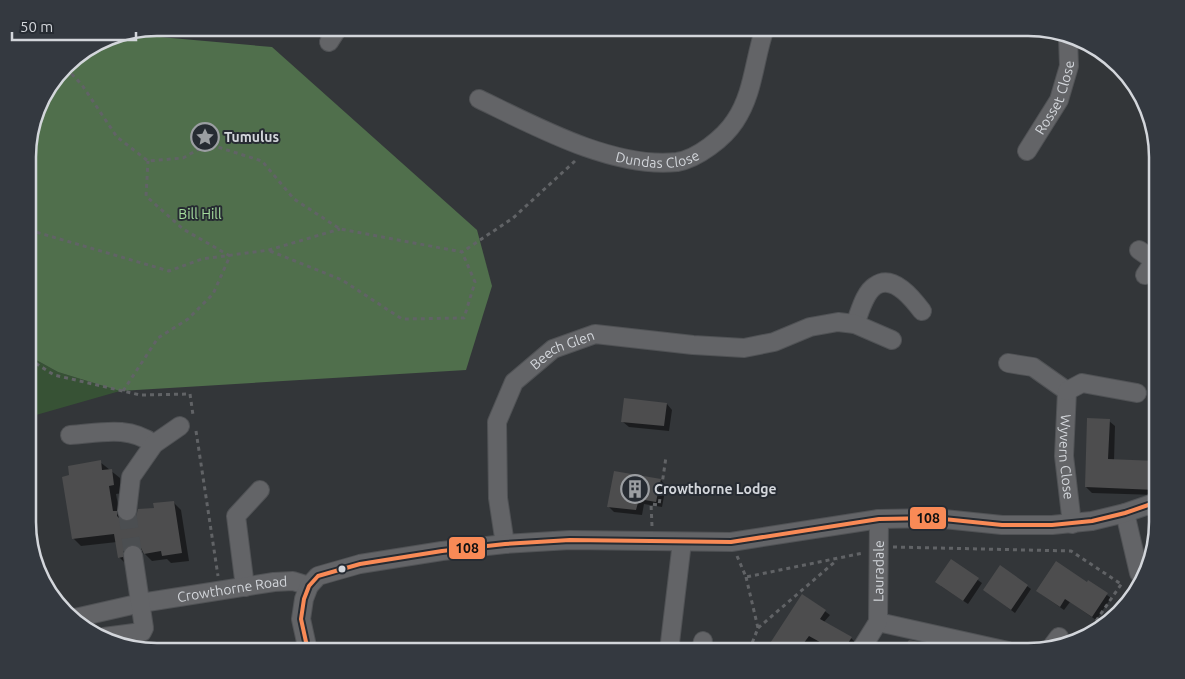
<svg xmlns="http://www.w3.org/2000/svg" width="1185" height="679" viewBox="0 0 1185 679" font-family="Ubuntu,sans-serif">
	<rect width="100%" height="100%" fill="#333639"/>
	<path fill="#375235" d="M29 356 58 372 120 391 29 417Z"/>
	<path fill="#506f4c" d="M126 34 272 47 477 230 492 286 466 370 120 391 58 372 29 356V141L41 100 72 60 108 37Z"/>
	<path fill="#0007" d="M667 404 672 410 669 431 629 427 623 422Z
		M1109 421 1115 426 1114 461 1157 462V495L1092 493 1086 487Z
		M100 462 120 478 122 493 116 494 120 516 124 522H132L155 509 174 503 181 510 189 561 171 563 167 559 152 561 145 554 140 552 127 565 119 557 117 542 81 546 73 538Z
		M661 480 666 486 662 507 644 504 642 515 614 512 608 506Z
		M951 561 982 583 968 604 941 586Z
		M1089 582 1111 598 1096 620 1070 602 1064 610 1041 594 1087 584Z
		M1027 586 1031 589 1015 613 984 590Z
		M803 595 830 615 824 622 851 638 855 642 849 651H767Z
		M1106 615 1111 618 1099 630 1095 631Z"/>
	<path fill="#4d4d4e" d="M624 398 667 403 664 426 621 422Z
		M1087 418 1110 419 1108 459 1157 461 1156 490 1085 487Z
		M101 460 102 470 112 469 114 485 109 486 113 511H117V516L121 520 126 522 132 521 136 517 138 509 154 508 153 503 174 501 182 553 162 556 161 551 144 554 141 548 132 544 126 547 123 552V557L118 558 114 534 72 539 62 477 69 475 68 466Z
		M614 471 661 479 656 502 639 499 636 510 607 507Z
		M951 559 979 578 963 601 935 582Z
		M1056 561 1087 582 1088 580 1108 593 1092 617 1065 599 1060 607 1036 591Z
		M1000 565 1028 585 1011 610 983 590Z
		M802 594 826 610 820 619 852 637 843 651H836L809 636 798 651H765Z
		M909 640 920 642 933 651H901Z"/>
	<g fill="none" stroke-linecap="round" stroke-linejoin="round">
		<path stroke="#4b4e51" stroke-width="18" stroke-dasharray="18 9" stroke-linecap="butt" d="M127 511 133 555"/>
		<defs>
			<g id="minor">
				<path d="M329 42 338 28"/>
				<path id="s1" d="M479 99C535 126 613 169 677 162 697 159 724 138 735 121 754 93 754 59 765 28"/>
				<path id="s2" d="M1027 151 1059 100 1069 66 1068 38"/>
				<path d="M1139 250 1155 261"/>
				<path d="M1145 275 1157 257"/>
				<path d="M855 324C860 312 864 293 875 286 893 273 913 299 922 311"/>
				<path d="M1008 363 1033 367 1067 391"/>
				<path id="s3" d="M1067 391 1064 456 1072 524"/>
				<path d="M1067 391 1082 383 1137 393"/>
				<path d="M70 435C100 433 128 425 154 444"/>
				<path d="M127 511 131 477 154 444 180 426"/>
				<path d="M1125 513 1139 573 1143 577"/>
				<path id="s4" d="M505 544 498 498 497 422 514 382 553 349 595 334 693 345 744 348 774 342 810 327 838 322 855 324 892 340"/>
				<path d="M245 587 236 516 260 490"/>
				<path id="s5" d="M75 618 141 603 274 582 293 581 309 586"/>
				<path d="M878 622 1008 651"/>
				<path d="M104 637 142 632 144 628 133 555"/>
				<path d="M1053 645 1059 637"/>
				<path d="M308 651 301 619 304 599 309 586 318 576 360 564 442 551 505 544 570 540 731 542 879 519 934 518 1002 525H1052L1092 521 1125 513 1157 502"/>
				<path d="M669 651 682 542"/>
				<path d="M701 651 703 641"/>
				<path id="s6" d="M860 651 878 622 879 519"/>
			</g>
		</defs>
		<use href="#minor" stroke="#505255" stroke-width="20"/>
		<path stroke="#616366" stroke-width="3" stroke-dasharray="4 4" stroke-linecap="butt" d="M66 68 82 85 117 137 148 161 183 158 208 144 262 161 294 199 340 229 462 252 513 218 575 161
			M29 230 169 271 202 259 269 250 340 229
			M270 251 342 280 402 319 464 318 475 282 462 252
			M29 359 54 375 140 395 190 394 193 415
			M123 391 158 338 188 319 213 294 230 256 183 229 146 196 148 161
			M196 431 218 576
			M652 526 651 504 659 505 666 457
			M893 547 1071 551 1121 584
			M737 556 746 577 863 553
			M746 577 758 628 749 651
			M758 628 837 560
			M1087 634 1122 583"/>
		<use href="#minor" stroke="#636467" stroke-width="18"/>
		<defs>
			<path id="bus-1" d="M308 651 301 619 304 599 309 586 318 576 360 564 442 551 505 544 570 540 731 542 879 519 934 518 1002 525H1052L1092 521 1125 513 1157 502"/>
		</defs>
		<use href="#bus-1" stroke="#262b32" stroke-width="8"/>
		<use href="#bus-1" stroke="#f98a56" stroke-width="4"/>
	</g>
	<defs>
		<symbol id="sight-ring" viewBox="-11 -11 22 22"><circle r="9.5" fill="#262b32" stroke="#9b9ea2" stroke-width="1.5"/><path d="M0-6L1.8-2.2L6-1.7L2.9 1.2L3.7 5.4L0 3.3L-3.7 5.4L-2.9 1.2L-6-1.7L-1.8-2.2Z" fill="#9b9ea2"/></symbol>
		<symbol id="building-ring" viewBox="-11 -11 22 22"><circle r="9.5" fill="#262b32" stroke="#9b9ea2" stroke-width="1.5"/><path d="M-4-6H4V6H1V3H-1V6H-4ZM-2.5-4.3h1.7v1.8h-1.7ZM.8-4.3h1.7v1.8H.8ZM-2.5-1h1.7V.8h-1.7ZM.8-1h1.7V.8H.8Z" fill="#9b9ea2"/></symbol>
	</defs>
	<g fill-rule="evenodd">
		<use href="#sight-ring" x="189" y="121" width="32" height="32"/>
		<use href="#building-ring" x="619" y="473" width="32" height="32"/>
	</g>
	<circle fill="#d3d6db" stroke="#262b32" stroke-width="2" cx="342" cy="569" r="4.5"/>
	<g text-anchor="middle" stroke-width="4" stroke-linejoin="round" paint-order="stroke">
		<g font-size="14" fill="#d3d6db" stroke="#262b32">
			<text dy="5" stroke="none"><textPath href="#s2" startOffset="61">Rosset Close</textPath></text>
			<text dy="5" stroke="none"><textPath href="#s1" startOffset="191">Dundas Close</textPath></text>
			<text dy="5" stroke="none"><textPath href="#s4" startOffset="225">Beech Glen</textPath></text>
			<text dy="5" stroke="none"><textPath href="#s3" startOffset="66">Wyvern Close</textPath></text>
			<text dy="5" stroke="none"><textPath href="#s6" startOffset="85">Lauradale</textPath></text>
			<text dy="5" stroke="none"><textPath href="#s5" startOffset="160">Crowthorne Road</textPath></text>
		</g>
		<g font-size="14" font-weight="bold" fill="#d3d6db" stroke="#262b32" text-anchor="start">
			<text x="224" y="142">Tumulus</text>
			<text x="654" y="494">Crowthorne Lodge</text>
		</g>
		<g font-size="14" fill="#a5dd9d" stroke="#262b32">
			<text x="200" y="219">Bill Hill</text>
		</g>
	</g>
	<path d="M0 0H1185V679H0ZM157 36H1028A121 121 0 0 1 1149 157V522A121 121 0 0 1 1028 643H157A121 121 0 0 1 36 522V157A121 121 0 0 1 157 36Z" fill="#343940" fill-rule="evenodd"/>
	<path fill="none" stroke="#d3d6db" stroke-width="2.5" d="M157 36H1028A121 121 0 0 1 1149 157V522A121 121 0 0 1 1028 643H157A121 121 0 0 1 36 522V157A121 121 0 0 1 157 36Z"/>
	<g stroke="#262b32" stroke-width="2">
		<rect x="909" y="506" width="38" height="24" rx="5" fill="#f98a56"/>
		<rect x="448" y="536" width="38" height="24" rx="5" fill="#f98a56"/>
	</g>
	<g font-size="14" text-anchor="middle" font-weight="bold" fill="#111">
		<text x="928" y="523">108</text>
		<text x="467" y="553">108</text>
	</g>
	<path d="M12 32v8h124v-8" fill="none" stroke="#d3d6db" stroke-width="2.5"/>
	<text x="20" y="32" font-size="15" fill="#d3d6db" stroke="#262b32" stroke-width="4" paint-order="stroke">50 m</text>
</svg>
